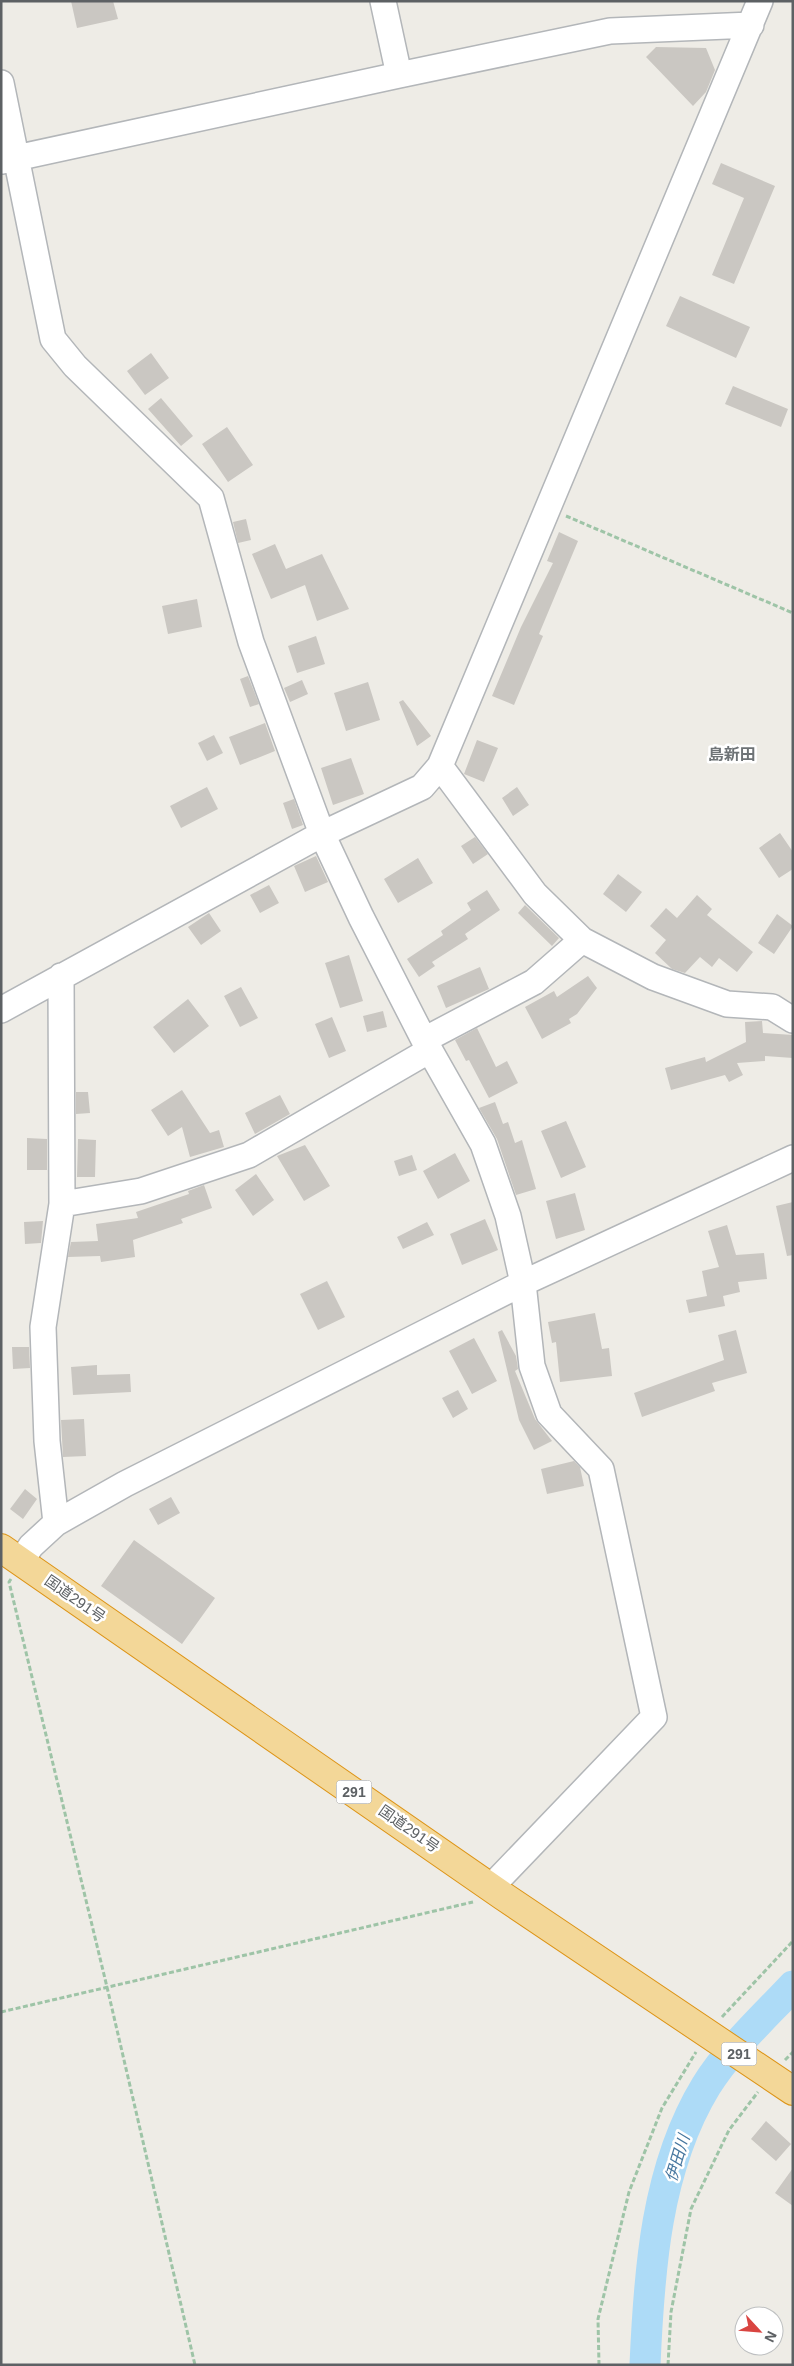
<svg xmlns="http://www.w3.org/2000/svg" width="794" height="2366" viewBox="0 0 794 2366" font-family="Helvetica,'Noto Sans JP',sans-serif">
	<rect width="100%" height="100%" fill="#eeece6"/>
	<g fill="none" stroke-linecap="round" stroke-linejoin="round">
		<path stroke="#addbf7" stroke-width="31" d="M645 2365C649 2271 656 2168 706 2086 729 2049 764 2017 793 1986"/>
	</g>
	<path fill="#cac7c2" d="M71 1H113L118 19 77 28Z
		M656 47 706 48 715 70 706 92 693 106 646 57Z
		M721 163 775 186 734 284 712 275 744 198 712 184Z
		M680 296 750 327 736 358 666 326Z
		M151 353 169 378 145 395 127 371Z
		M733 386 788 409 781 427 725 404Z
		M161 398 193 436 181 446 148 409Z
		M227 427 253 465 228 482 202 444Z
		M246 519 251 540 238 543 233 522Z
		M559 532 578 541 539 634 543 636 514 705 492 696 521 627 553 563 547 561Z
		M275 544 286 569 322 554 349 609 317 621 305 585 271 599 252 554Z
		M197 599 202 627 168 634 162 606Z
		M316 636 325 664 297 673 288 646Z
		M248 676 259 704 250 707 240 679Z
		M302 680 308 694 290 702 284 688Z
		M368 682 380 720 346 731 334 693Z
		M403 700 431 736 417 746 399 702Z
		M265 723 275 751 240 765 229 737Z
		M214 735 223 753 207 761 198 743Z
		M477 740 498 748 484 782 464 774Z
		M351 758 364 794 333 805 321 768Z
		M207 787 218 809 181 828 170 806Z
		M517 787 529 805 513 816 502 798Z
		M294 799 303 825 292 829 283 803Z
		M780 833 793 852V869L779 878 759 848Z
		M475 837 488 854 473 864 461 846Z
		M316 856 328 882 305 892 294 866Z
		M418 858 433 883 398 903 384 879Z
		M618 874 642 892 626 912 603 894Z
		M269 885 279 903 260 913 250 895Z
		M487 890 500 910 465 934 468 939 432 962 435 966 419 977 407 959 443 935 441 931 471 910 467 903Z
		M697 895 712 909 707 915 753 952 737 972 719 958 712 967 700 957 685 973 672 969 655 953 666 940 650 926 666 908 677 918Z
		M525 905 559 938 552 946 518 913Z
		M209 913 221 931 201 945 188 927Z
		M777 914 793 926 774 954 758 943Z
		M349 955 363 1001 340 1008 325 963Z
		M480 967 489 989 446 1008 437 986Z
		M588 976 597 988 577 1014 569 1019 571 1023 542 1039 525 1007 554 991 557 997Z
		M241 987 258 1018 240 1027 224 996Z
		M188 999 209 1026 174 1053 153 1027Z
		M383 1011 387 1027 367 1032 363 1016Z
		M332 1017 346 1051 329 1058 315 1024Z
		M762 1021 763 1033 793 1035V1058L765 1056V1061L737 1063 743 1075 729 1082 725 1075 671 1090 665 1068 705 1057 706 1062 746 1042 745 1022Z
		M477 1028 496 1067 507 1061 518 1083 489 1098 469 1060 466 1061 455 1040Z
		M182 1090 210 1133 219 1130 224 1147 190 1157 182 1127 168 1136 151 1110Z
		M76 1092H88L90 1113 76 1114Z
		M280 1095 290 1114 255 1134 245 1113Z
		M495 1102 503 1124 508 1122 515 1143 522 1140 536 1189 516 1195 497 1139 479 1108Z
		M566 1121 586 1167 561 1178 541 1131Z
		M27 1138 47 1139V1170H27Z
		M78 1139 96 1140 95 1177H77Z
		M305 1145 330 1186 304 1201 277 1156Z
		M455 1153 470 1181 438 1199 423 1171Z
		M412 1155 417 1170 399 1176 394 1161Z
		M256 1174 274 1200 253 1216 235 1190Z
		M204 1185 212 1208 181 1219 183 1223 133 1240 135 1257 101 1262 100 1256 68 1257 71 1242 98 1241 96 1224 138 1218 136 1212 189 1194 188 1191Z
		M575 1193 585 1230 556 1239 546 1201Z
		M793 1202V1255L787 1256 776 1206Z
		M485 1219 498 1250 462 1265 450 1234Z
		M43 1221 41 1243 25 1244 24 1222Z
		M427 1222 434 1235 403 1249 397 1237Z
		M727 1225 736 1255 764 1253 767 1279 738 1282 740 1292 723 1296 725 1306 689 1313 686 1300 707 1296 702 1271 719 1267 708 1231Z
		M327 1281 345 1317 318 1330 300 1294Z
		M595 1313 602 1349 609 1348 612 1376 560 1382 556 1342 552 1343 548 1322Z
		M502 1330 516 1356 518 1369 515 1371 535 1419 552 1441 534 1450 519 1420 498 1332Z
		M736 1330 747 1373 712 1383 715 1391 642 1417 634 1393 724 1360 718 1335Z
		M474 1338 497 1381 472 1394 449 1351Z
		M12 1347H29L30 1368 13 1369Z
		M97 1365V1375L130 1374 131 1392 73 1395 71 1367Z
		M458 1390 468 1409 453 1418 442 1398Z
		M84 1419 86 1456 63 1457 61 1420Z
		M574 1461 580 1467 584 1486 547 1494 541 1469Z
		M25 1489 37 1499 23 1519 10 1509Z
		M171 1497 180 1513 158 1525 149 1509Z
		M134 1540 215 1598 182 1644 101 1586Z
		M766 2121 791 2144 776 2161 751 2139Z
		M793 2168V2206L775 2193Z"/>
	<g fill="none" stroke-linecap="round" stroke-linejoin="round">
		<defs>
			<path id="minor" d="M383 1 399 75
				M1 83 53 339 75 366 211 498 251 642 322 834 361 917 424 1040 483 1144 508 1216 523 1283 532 1366 549 1414 601 1469 654 1717 491 1887
				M2 161 399 75 610 31 751 25
				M440 766 535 894 582 940 653 977 727 1004 772 1007 793 1020
				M1 1010 322 834 422 787 440 766 760 1
				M424 1040 534 982 582 940
				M62 1204 141 1191 249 1155 430 1050
				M56 1523 47 1441 43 1327 62 1204 61 976
				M21 1561 31 1546 56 1523 125 1484 523 1283 793 1158"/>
			<path id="highway" d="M1 1548 503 1896 793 2091"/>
		</defs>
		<use href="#minor" stroke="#b3b6b9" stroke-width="28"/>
		<use href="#highway" stroke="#dd9416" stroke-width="30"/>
		<path stroke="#9ec4a7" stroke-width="3" stroke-dasharray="5 2.5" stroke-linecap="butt" d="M566 516 793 613
			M11 1579 9 1582 107 1987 195 2365
			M1 2012 473 1902
			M722 2017 793 1941
			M785 2060 793 2052
			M599 2365 598 2319 629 2192 662 2108 696 2052
			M668 2365 671 2312 691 2209 729 2130 758 2092"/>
		<use href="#minor" stroke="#fff" stroke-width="25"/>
		<use href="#highway" stroke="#f3d798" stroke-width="28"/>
	</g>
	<g text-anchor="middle" stroke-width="5" stroke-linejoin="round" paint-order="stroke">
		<g fill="#fff" stroke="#8e9092" stroke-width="1">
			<rect x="336.5" y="1780.5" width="35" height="23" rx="4"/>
			<rect x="721.5" y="2042.5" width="35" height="23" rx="4"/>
		</g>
		<g font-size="14" font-weight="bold" fill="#5d6164">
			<text x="354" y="1797">291</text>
			<text x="739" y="2059">291</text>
		</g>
		<g font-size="15" fill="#5d6164" stroke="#fff">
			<text transform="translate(75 1599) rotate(35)" y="5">国道291号</text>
			<text transform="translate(409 1829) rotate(35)" y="5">国道291号</text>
		</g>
		<g font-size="16" font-weight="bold" fill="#6e7376" stroke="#fff">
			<text x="732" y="760">島新田</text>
		</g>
		<g font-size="16" font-style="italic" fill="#47779f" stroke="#fff">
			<text transform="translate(677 2158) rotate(-73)" y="6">伊田川</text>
		</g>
	</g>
	<rect width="794" height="2366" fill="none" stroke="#5d6164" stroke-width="5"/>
	<g transform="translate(759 2331) rotate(116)"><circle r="24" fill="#ffffff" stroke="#bec0c1"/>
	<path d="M0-4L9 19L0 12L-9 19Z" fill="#d94541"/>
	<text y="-8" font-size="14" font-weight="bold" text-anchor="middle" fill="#5d6164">N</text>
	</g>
</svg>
